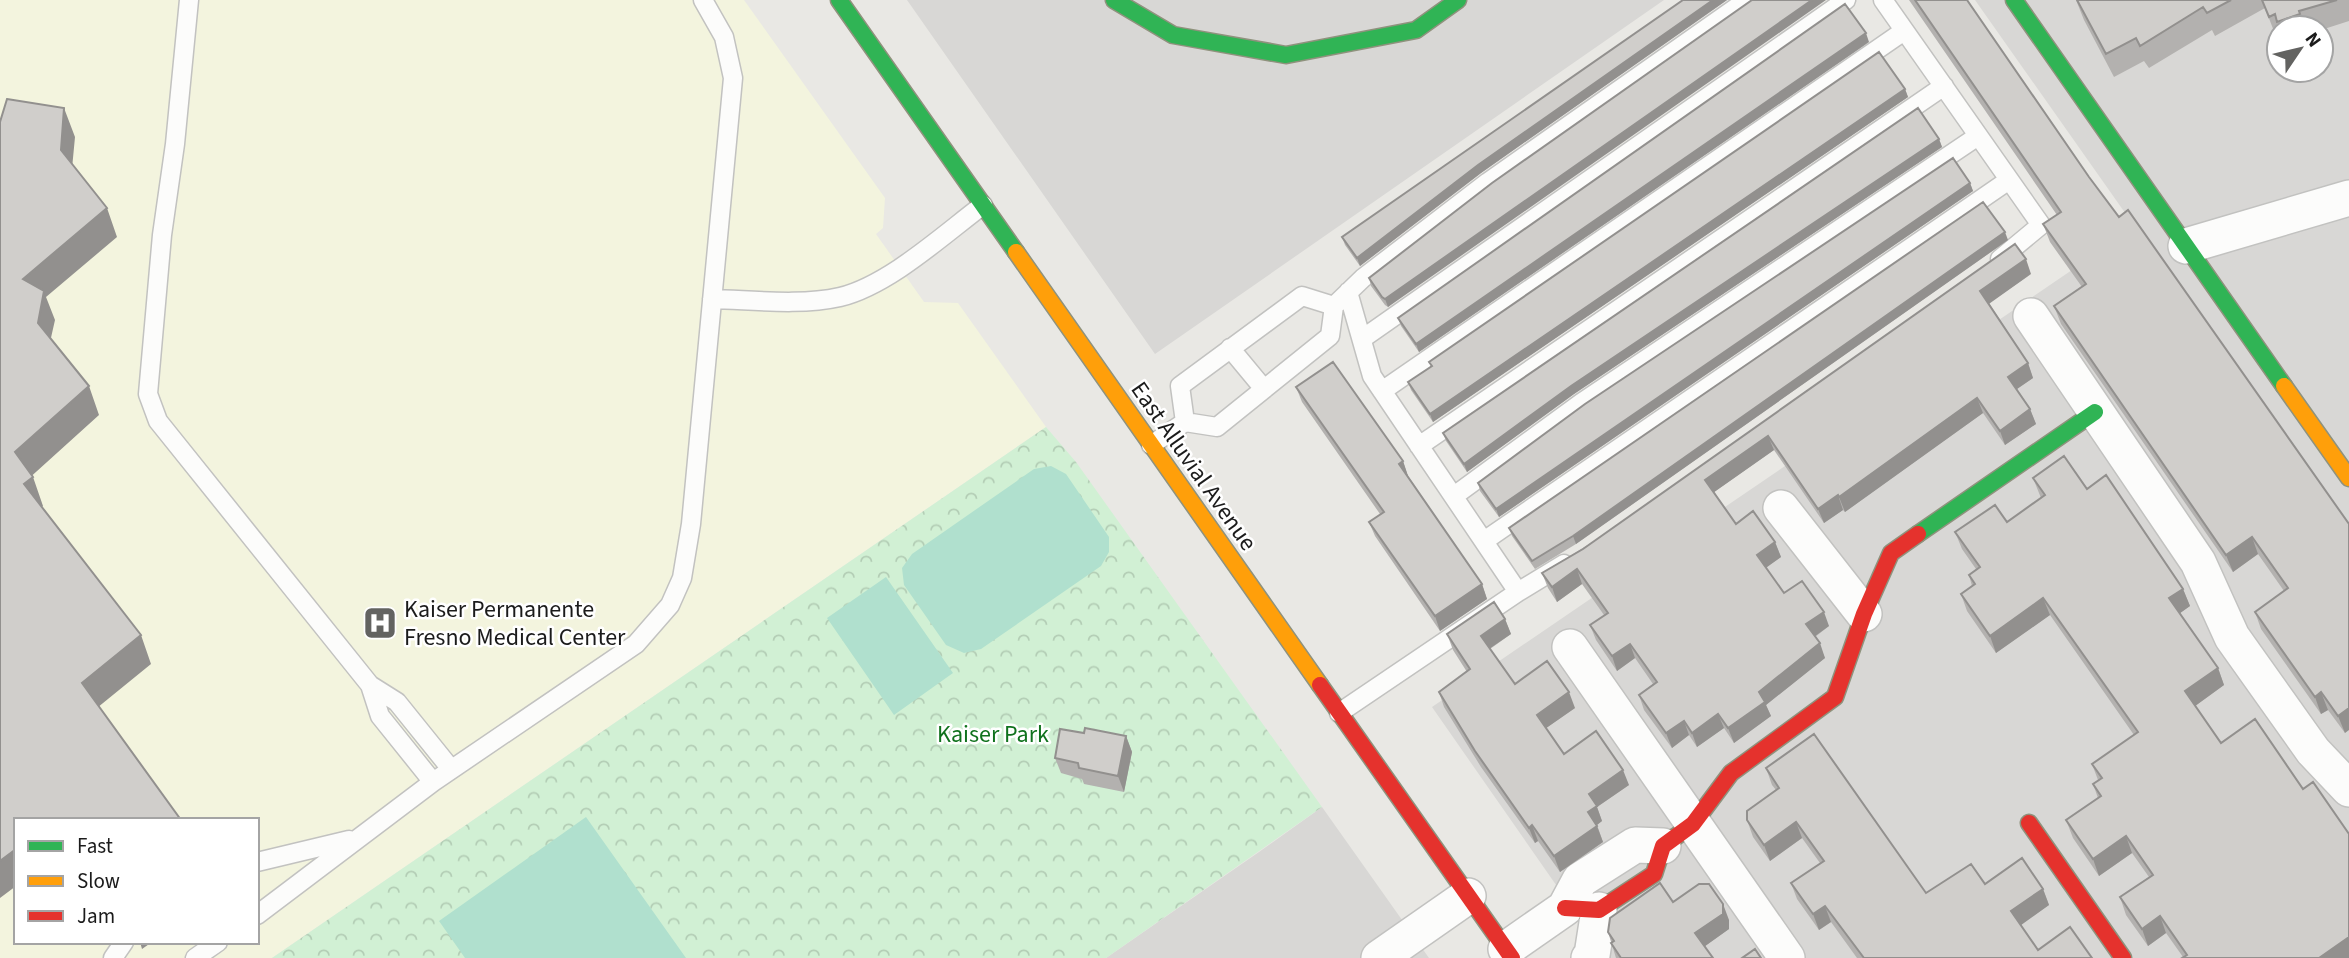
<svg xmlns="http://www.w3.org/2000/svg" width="2349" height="958" viewBox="0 0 2349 958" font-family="'Source Sans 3',sans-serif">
	<defs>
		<pattern id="park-crowns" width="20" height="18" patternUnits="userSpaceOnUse" patternTransform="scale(1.75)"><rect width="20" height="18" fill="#d1f0d4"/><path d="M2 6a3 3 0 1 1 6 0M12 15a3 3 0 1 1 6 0" fill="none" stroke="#b3cdb5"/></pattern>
	</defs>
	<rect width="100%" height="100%" fill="#e9e8e4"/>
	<path fill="#d8d7d5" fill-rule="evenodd" d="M907 0H1664L1155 354Z
		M1975 0H2349V958H1607L1432 707 2135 227ZM2279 28H2321V70H2279Z
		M1322 807 1429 958H1106L1259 852Z"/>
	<path fill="#f3f4de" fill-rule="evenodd" d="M0 0H744L885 198 883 228 876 234 924 302 958 303 1046 427 272 958H0ZM16 820H257V942H16Z"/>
	<path fill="url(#park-crowns)" d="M1046 427 1076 462 1322 807 1106 958H272Z"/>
	<path fill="#b0e0ce" d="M1051 466 1066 474 1109 537V552L1101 566 981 649 964 653 946 645 904 585 902 568 912 554 1034 469Z
		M886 577 953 673 894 715 827 618Z
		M586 817 686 958H465L439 921Z"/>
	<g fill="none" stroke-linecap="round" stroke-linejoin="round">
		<defs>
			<path id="lane" d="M189 0 175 144 162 235 148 394 158 421 370 685 380 716 433 782
				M1883 0 2041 225 2000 259
				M1348 292 1372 376 1518 592 1564 564
				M712 299C753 300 800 306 840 297 889 285 943 235 983 205
				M1334 306 1363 278 1488 182 1747 0
				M1362 339 1846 0
				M1230 348 1264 389
				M1382 391 1904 31
				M1151 445 1185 422 1217 427 1330 336 1334 306 1302 296 1180 386 1185 422
				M1419 446 1944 86
				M1454 496 1581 403 1978 136
				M1484 541 2009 180
				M370 685 397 702 451 769
				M1339 713 1518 592
				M257 862 349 840
				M257 915 433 782 636 644 670 605 682 578 691 524 733 78 724 37 703 0
				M113 958 124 942
				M195 958 218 942"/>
			<path id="street" d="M2186 246 2349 198
				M2031 316 2198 562 2232 637 2313 751 2349 789
				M1781 508 1864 614
				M1570 647 1787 958
				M1506 949 1565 908 1580 880 1635 845 1663 846
				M1379 958 1468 896
				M1589 958 1592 955 1599 910"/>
			<path id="fast" d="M839 0 1016 252
				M1114 0 1173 35 1286 55 1416 30 1458 0
				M2014 0 2284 386
				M1918 534 2095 412"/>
			<path id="slow" d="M1016 252 1320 685
				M2284 386 2349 478"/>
			<path id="jam" d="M1320 685 1512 958
				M2029 823 2123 958
				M1565 908 1599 910 1654 874 1663 846 1693 824 1731 773 1835 697 1864 614 1891 553 1918 534"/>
		</defs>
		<use href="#lane" stroke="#c2c2c0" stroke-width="21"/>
		<use href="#street" stroke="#c2c2c0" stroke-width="38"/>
		<use href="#fast" stroke="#8f927d" stroke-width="19"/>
		<use href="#slow" stroke="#8f927d" stroke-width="19"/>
		<use href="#jam" stroke="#8f927d" stroke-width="19"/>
		<use href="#lane" stroke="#fcfcfb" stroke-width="18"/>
		<use href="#street" stroke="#fcfcfb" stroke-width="35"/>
		<use href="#fast" stroke="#30b455" stroke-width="16"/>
		<use href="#slow" stroke="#ff9f0a" stroke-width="16"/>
		<use href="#jam" stroke="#e5322d" stroke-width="16"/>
	</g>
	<path fill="#b3b1af" d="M1683 0H1727L1481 173 1360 266 1345 245 1342 237Z
		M1752 0 1388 307 1385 305 1371 286 1369 278Z
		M1909 0H1967L2089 177 2349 524 2345 733 2328 710 2321 714 2261 629 2255 612 2284 591 2258 554 2233 572 2061 324 2054 306 2082 287 2050 242 2043 224 2057 215Z
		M2076 0H2349V21L2321 30V28H2279V38L2277 39 2265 8 2215 36 2212 30 2149 68 2144 61 2114 77 2084 20Z
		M1869 42 1419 352 1401 326 1398 318Z
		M1905 89 1908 97 1433 422 1411 390 1408 382 1431 367 1429 362Z
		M1939 139 1942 147 1574 394 1467 472 1446 441 1443 433Z
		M1970 183 1973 191 1499 517 1480 491 1478 483Z
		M2008 240 1576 544 1535 569 1512 536 1509 528Z
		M2031 274 1989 303 2028 363 2033 378 2017 389 2030 409 2036 424 2005 445 1983 413 1845 512 1843 510 1824 523 1774 450 1714 492 1736 524 1775 542 1781 557 1766 567 1784 593 1829 626 1815 637 1825 658 1766 705 1771 716 1734 743 1724 728 1697 747 1689 735 1672 748 1644 710 1639 695 1653 684 1635 658 1617 671 1596 640 1590 625 1604 615 1582 584 1557 602 1548 588 1542 573Z
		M1296 387 1403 461 1408 476 1482 584 1487 599 1440 631 1375 536 1369 522 1380 514 1302 402Z
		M2033 478 2087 489 2183 589 2190 606 2180 613 2218 668 2224 685 2195 706 2221 743 2303 789 2349 834 2183 957 2166 933 2148 946 2126 915 2120 897 2149 877 2132 853 2099 876 2073 838 2066 820 2098 798 2093 784 2098 780 2092 764 2134 735 2050 615 1996 653 1967 611 1961 594 1972 586 1969 575 1976 569 1962 549 1955 532 2007 522 2041 498Z
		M1505 619 1511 634 1490 649 1515 684 1575 708 1546 728 1564 754 1629 785 1597 807 1602 821 1597 825 1603 842 1560 872 1538 841 1535 843 1481 767 1444 707 1439 692 1467 672 1453 650 1447 634Z
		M1084 733 1126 736 1132 752 1124 792 1084 784 1082 779 1061 773 1055 758Z
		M1766 768 1926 893 1985 884 2043 889 2049 905 2020 925 2038 950 2092 958H1857L1831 922 1819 930 1797 899 1791 883 1820 863 1802 838 1770 861 1753 837 1747 820 1776 790 1772 785Z
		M1673 902 1729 920V929L1705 946 1713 958H1616L1608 932Z"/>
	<path fill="#92908e" d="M1713 0H1727L1481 173 1360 266 1357 258 1478 165Z
		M1812 0H1826L1388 307 1385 299Z
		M1866 33 1869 42 1419 352 1416 344Z
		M1905 89 1908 97 1433 422 1430 414Z
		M64 108 75 137 71 179 61 150Z
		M1939 139 1942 147 1574 394 1467 472 1464 464 1571 386Z
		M1970 183 1973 191 1499 517 1496 509Z
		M107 208 117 237 46 297 55 320 48 351 23 279Z
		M2005 232 2008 240 1576 544 1573 536Z
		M2026 259 2031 274 1986 306 1980 291Z
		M2028 363 2033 378 2014 391 2008 377Z
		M89 386 99 415 26 481 15 452Z
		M1977 398 1983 413 1845 512 1839 497Z
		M2030 409 2036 424 2005 445 2000 431Z
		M1768 436 1774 450 1710 495 1705 480Z
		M1403 461 1408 476 1399 464Z
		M33 477 43 506 34 513 24 484Z
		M1838 495 1843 510 1824 523 1818 509Z
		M2252 537 2258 554 2233 572 2226 555Z
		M1775 542 1781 557 1763 570 1757 555Z
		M1577 569 1582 584 1557 602 1552 587Z
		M1482 584 1487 599 1440 631 1435 616Z
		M2183 589 2190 606 2176 616 2169 598Z
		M2043 598 2050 615 1996 653 1990 636Z
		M1824 612 1829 626 1811 639 1806 624Z
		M1505 619 1511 634 1486 651 1481 636Z
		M141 635 151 664 92 712 82 683Z
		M1820 643 1825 658 1766 705 1771 716 1734 743 1728 728 1759 692Z
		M1630 644 1635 658 1617 671 1612 656Z
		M2218 668 2224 685 2191 709 2185 691Z
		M1569 692 1575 708 1542 731 1537 715Z
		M2321 692 2328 710 2321 714 2315 697Z
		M2349 708V730L2345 733 2338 716Z
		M1718 714 1724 728 1697 747 1692 733Z
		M1684 721 1689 735 1672 748 1666 733Z
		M1126 736 1132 752 1124 792 1118 776Z
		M1623 770 1629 785 1597 807 1602 821 1593 828 1588 812 1589 794Z
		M1796 822 1802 838 1770 861 1764 845Z
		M1532 825 1538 841 1535 843 1529 828Z
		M1597 826 1603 842 1560 872 1554 856Z
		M2126 836 2132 853 2099 876 2093 859Z
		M16 849V886L0 898V861Z
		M2043 889 2049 905 2017 928 2011 911Z
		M1723 904 1729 920V929L1701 949 1695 933Z
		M1825 906 1831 922 1819 930 1813 914Z
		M2160 916 2166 933 2148 946 2142 929Z
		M2349 937V958H2319Z
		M140 942H152L142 949Z"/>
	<path fill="#d0cecb" stroke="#92908e" stroke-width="2" d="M1683 0H1713L1478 165 1357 258 1342 237Z
		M1752 0H1812L1385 299 1382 297 1369 278 1492 183Z
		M1915 0H1967L2089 177 2119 217 2128 210 2349 524V708L2338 716 2321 692 2315 697 2255 612 2288 588 2252 537 2226 555 2054 306 2086 284 2043 224 2061 212Z
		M2077 0H2231L2207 13 2203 7 2140 46 2136 38 2106 54Z
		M2262 0H2337L2299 11 2300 14 2277 22 2275 14 2269 17Z
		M1845 4 1866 33 1416 344 1398 318Z
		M1879 52 1905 89 1430 414 1408 382 1432 366 1429 362Z
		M7 99 64 108 61 150 107 208 23 279 44 291 38 323 89 386 15 452 33 477 24 484 141 635 82 683 181 820H16V849L0 861V122Z
		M1918 108 1939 139 1571 386 1464 464 1443 433Z
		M1953 158 1970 183 1496 509 1478 483 1585 404Z
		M1983 202 2005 232 1573 536 1532 561 1509 528Z
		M2015 244 2026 259 1980 291 2028 363 2008 377 2030 409 2000 431 1977 398 1839 497 1838 495 1818 509 1768 436 1705 480 1736 524 1753 511 1775 542 1757 555 1784 593 1802 581 1824 612 1806 624 1820 643 1759 692 1765 702 1728 728 1718 714 1692 733 1684 721 1666 733 1639 695 1657 682 1630 644 1612 656 1590 625 1608 613 1577 569 1552 587 1542 573 1583 549Z
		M1333 362 1403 461 1399 464 1482 584 1435 616 1369 522 1384 512 1296 387Z
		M2064 456 2087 489 2106 475 2183 589 2169 598 2218 668 2185 691 2221 743 2255 719 2303 789 2313 782 2349 834V937L2319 958H2182L2187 955 2160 916 2142 929 2120 897 2153 875 2126 836 2093 859 2066 820 2101 796 2093 784 2102 778 2092 764 2138 732 2043 598 1990 636 1961 594 1975 584 1969 575 1980 567 1955 532 1995 505 2007 522 2045 495 2033 478Z
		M1494 602 1505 619 1481 636 1515 684 1547 661 1569 692 1537 715 1564 754 1596 731 1623 770 1589 794 1597 806 1588 812 1597 826 1554 856 1532 825 1529 828 1475 751 1439 692 1470 669 1447 634Z
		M1085 728 1126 736 1118 776 1079 768 1078 763 1055 758 1060 729 1084 733Z
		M1814 734 1926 893 1971 864 1985 884 2022 858 2043 889 2011 911 2038 950 2070 927 2092 958H1864L1825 906 1813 914 1791 883 1824 861 1796 822 1764 845 1747 820V811L1779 788 1766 768Z
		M1660 883 1673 902 1699 884H1709L1723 904V914L1695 933 1713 958H1621L1611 943 1614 941 1608 932 1610 918Z
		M1755 949 1761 958H1742Z"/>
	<defs>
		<symbol id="hospital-square" viewBox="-11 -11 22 22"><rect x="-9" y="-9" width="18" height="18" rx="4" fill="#636361" stroke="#fff"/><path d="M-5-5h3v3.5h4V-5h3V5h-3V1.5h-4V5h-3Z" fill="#fff"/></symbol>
	</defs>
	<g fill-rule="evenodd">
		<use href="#hospital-square" x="361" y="604" width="38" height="38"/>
	</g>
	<g text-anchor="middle" stroke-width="5" stroke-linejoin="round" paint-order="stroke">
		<g font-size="24" fill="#1b1b1b" stroke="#fff">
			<text transform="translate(1194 466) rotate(55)" y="8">East Alluvial Avenue</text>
		</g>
		<g font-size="24" fill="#1b1b1b" stroke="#fff" text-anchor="start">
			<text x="404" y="617">Kaiser Permanente<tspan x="404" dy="28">Fresno Medical Center</tspan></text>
		</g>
		<g font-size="24" fill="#10721d" stroke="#fff">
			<text x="993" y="742">Kaiser Park</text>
		</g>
	</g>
	<rect x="14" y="818" width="245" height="126" fill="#ffffff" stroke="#a4a4a4" stroke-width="2"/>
	<rect x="28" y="841" width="35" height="10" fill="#30b455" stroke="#a4a4a4" stroke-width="2"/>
	<text x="77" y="853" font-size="21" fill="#1b1b1b">Fast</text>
	<rect x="28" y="876" width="35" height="10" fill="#ff9f0a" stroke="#a4a4a4" stroke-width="2"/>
	<text x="77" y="888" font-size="21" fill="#1b1b1b">Slow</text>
	<rect x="28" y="911" width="35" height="10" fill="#e5322d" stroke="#a4a4a4" stroke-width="2"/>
	<text x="77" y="923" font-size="21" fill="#1b1b1b">Jam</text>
	<g transform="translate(2300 49) rotate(55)"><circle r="33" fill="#ffffff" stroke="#a4a4a4" stroke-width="2"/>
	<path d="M0-5L12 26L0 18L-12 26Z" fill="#636361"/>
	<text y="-10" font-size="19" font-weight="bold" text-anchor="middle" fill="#1b1b1b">N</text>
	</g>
</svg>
